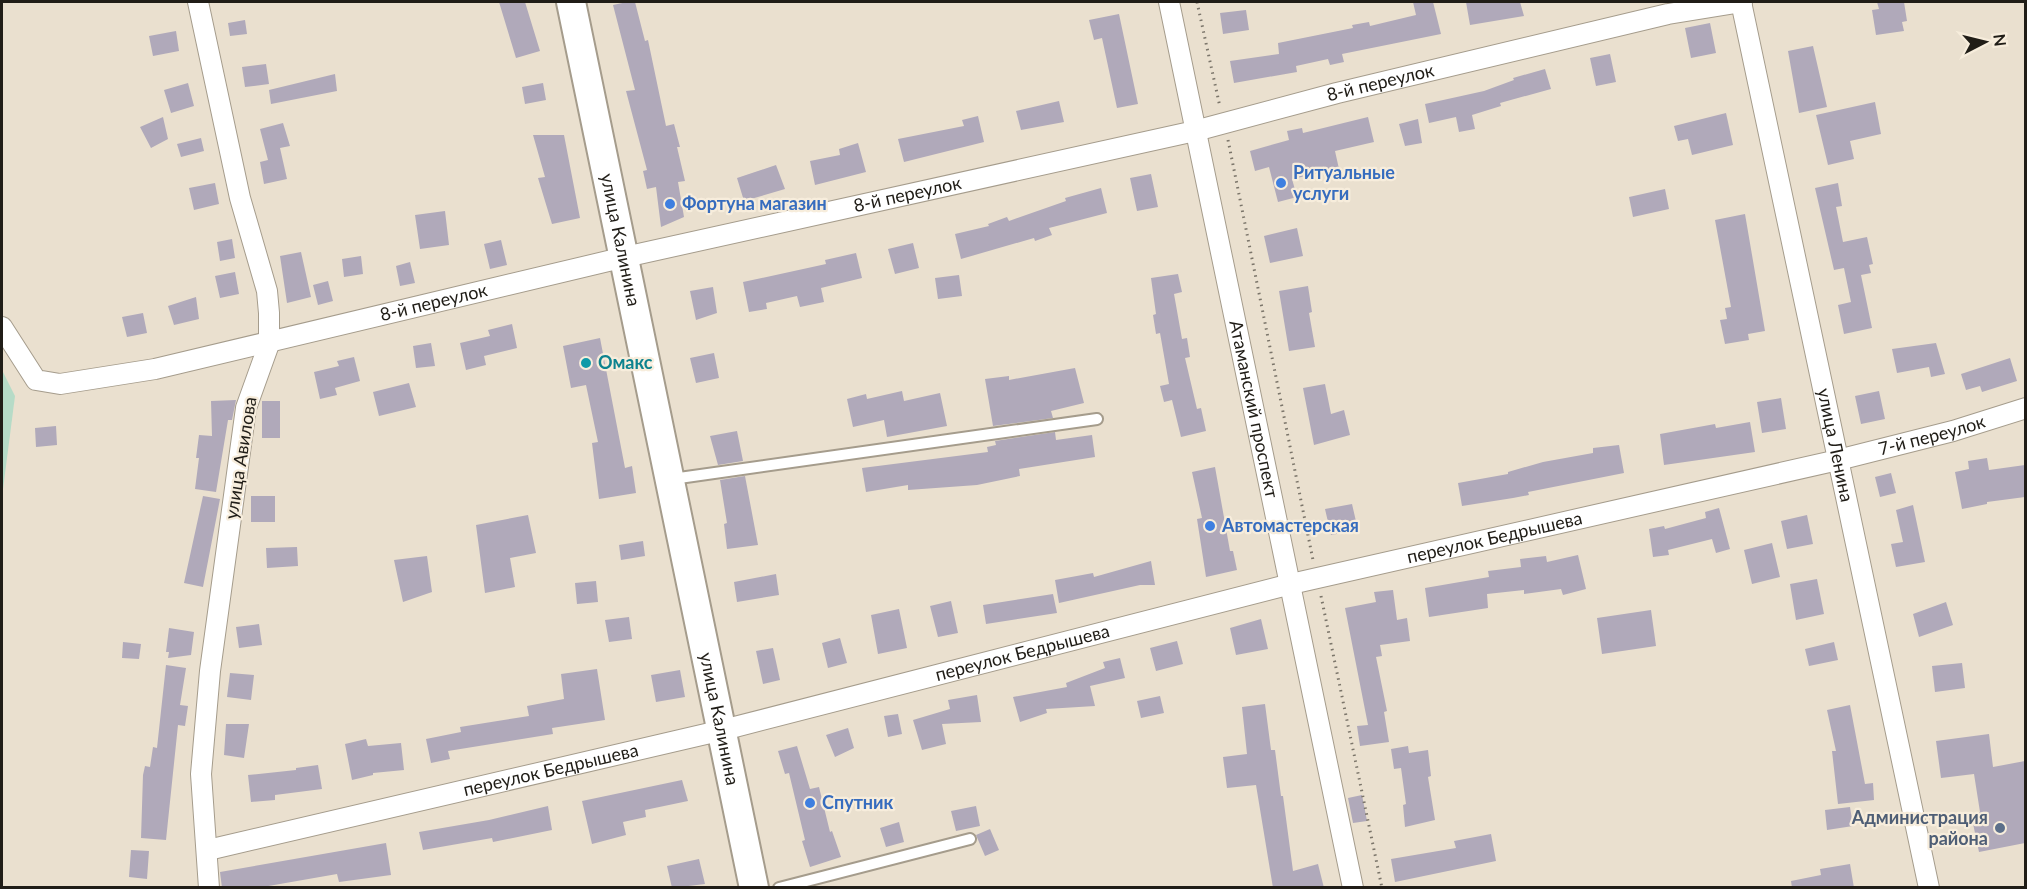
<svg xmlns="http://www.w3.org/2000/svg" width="2027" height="889" viewBox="0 0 2027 889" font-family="Lato,sans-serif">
	<rect width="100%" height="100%" fill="#eae0cf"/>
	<path fill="#b6dbc7" d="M2 370 15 396 2 497Z"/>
	<path fill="#b0a9ba" d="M499 2H525L540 51 516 58Z
		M627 2H635L645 41 648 40 666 126 674 124 680 147H677L685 181 678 182 684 217 661 227 656 187 647 189 643 171 647 170 626 91 635 90 613 5Z
		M1413 2H1433L1441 34 1342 54 1344 62 1330 65 1328 59 1296 66 1297 72 1234 83 1230 61 1279 54 1278 43 1353 28 1352 25 1369 22 1370 26 1416 15Z
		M1466 2H1520L1524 16 1470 25Z
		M1877 2H1904L1907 21 1902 22 1904 31 1876 35 1872 10 1879 9Z
		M1246 10 1249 30 1223 34 1220 13Z
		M1119 14 1138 104 1117 108 1102 38 1094 40 1089 20Z
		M245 20 247 34 230 36 228 23Z
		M1710 23 1716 53 1691 58 1685 28Z
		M176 31 179 51 153 56 149 36Z
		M1813 46 1827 107 1799 113 1788 51Z
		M1610 54 1616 82 1596 86 1590 58Z
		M266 64 269 84 245 87 242 67Z
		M1545 69 1551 89 1500 103 1501 106 1472 115 1475 129 1459 132 1456 117 1429 123 1425 104 1484 91 1514 80 1513 78Z
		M335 74 337 91 271 104 269 90Z
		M188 83 194 106 171 113 164 90Z
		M543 83 546 100 525 104 522 87Z
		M1059 101 1064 122 1021 130 1016 111Z
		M1875 102 1881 134 1850 141 1854 159 1828 165 1816 115Z
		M1726 113 1733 145 1692 155 1688 139 1678 141 1674 126Z
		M978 116 984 142 904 162 898 139 964 126 962 120Z
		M163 117 168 139 151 148 140 127Z
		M1368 117 1374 142 1335 151 1339 169 1292 179 1297 197 1278 202 1269 167 1255 171 1250 151 1289 140 1287 131 1302 128 1303 133Z
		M1418 119 1422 143 1405 146 1399 124Z
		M283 123 290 146 280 148 287 179 264 184 260 162 268 160 260 129Z
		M533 135H564L580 218 552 224 538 178 545 177Z
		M201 138 204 151 181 157 177 144Z
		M858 143 866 172 815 185 810 161 840 155 839 149Z
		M776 165 785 189 744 201 737 178Z
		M1151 174 1158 207 1137 211 1130 178Z
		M215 183 219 204 194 210 189 188Z
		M1838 183 1842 206 1836 207 1843 242 1867 237 1873 264 1869 265 1871 273 1861 275 1872 328 1844 334 1838 305 1851 302 1844 268 1834 270 1815 188Z
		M1101 188 1107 213 1049 228 1052 235 1035 241 1034 238 961 259 955 234 989 226 988 224 1007 217 1009 221 1066 201 1065 198Z
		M1665 189 1669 209 1633 217 1629 197Z
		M445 211 449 245 420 249 415 215Z
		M1745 214 1765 331 1748 334 1749 340 1725 344 1720 320 1727 319 1725 308 1731 307 1715 220Z
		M1297 228 1303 256 1270 263 1264 236Z
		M232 239 235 258 220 261 217 242Z
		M501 240 507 265 490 269 484 244Z
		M913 243 919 268 895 274 888 249Z
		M301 252 311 297 287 303 280 256Z
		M856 253 862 278 821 288 824 302 800 307 797 296 766 303 767 309 749 312 743 282 826 264 825 260Z
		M361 256 363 274 344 277 342 259Z
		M410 262 415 283 400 286 396 266Z
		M235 272 239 294 220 298 215 276Z
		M1178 274 1182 292 1174 294 1182 339 1187 338 1190 357 1185 358 1197 409 1201 408 1206 431 1181 437 1172 400 1164 402 1160 386 1169 384 1160 333 1156 334 1153 315 1156 314 1151 278Z
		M959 275 962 296 938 299 935 278Z
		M328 281 333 301 318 305 313 285Z
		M1308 286 1312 312 1309 313 1315 347 1289 351 1279 291Z
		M713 287 717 313 696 320 690 291Z
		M196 297 199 319 174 325 168 306Z
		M143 313 147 333 127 337 122 317Z
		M512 324 517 348 484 356 486 365 466 370 460 343 490 336 488 330Z
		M600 338 625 468 632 466 636 493 599 499 592 443 598 442 586 385 571 388 563 346Z
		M431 343 435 366 416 368 413 346Z
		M1936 343 1945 374 1931 377 1929 367 1897 373 1892 349Z
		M714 353 719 378 696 383 690 358Z
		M354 357 360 381 335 388 337 395 320 399 314 372 339 366 337 361Z
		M2010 358 2017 381 1982 392 1980 386 1966 390 1961 374Z
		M1075 368 1084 403 1051 411 1053 418 993 426 985 379 1009 376V380Z
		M409 383 416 407 379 416 373 392Z
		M1325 384 1331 414 1344 410 1350 435 1314 445 1303 388Z
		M902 391 904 401 940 393 947 426 887 437 884 420 853 427 847 399 866 394 867 399Z
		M1879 391 1885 419 1861 424 1855 396Z
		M1781 398 1786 429 1762 433 1757 402Z
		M236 400 232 420H228L216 492 195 489 199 458H196L199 435 212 436 211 401Z
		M262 401H280V438H262Z
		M1750 422 1755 452 1664 465 1660 434 1715 424 1716 428Z
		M56 426 57 445 36 447 35 428Z
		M737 431 743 461 718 465 710 436Z
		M1055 432 1056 440 1092 435 1095 457 1019 469 1020 476 977 485 908 490V485L866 492 862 468 988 452 987 447 996 445 995 441Z
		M1619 445 1624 473 1528 492 1529 495 1513 498 1462 506 1458 483 1508 474V472L1543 462 1593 453V448Z
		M1987 458 1989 470 2025 465V497L1987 502V504L1962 509 1955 472 1969 469 1968 461Z
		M1215 467 1230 551H1233L1237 570 1206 577 1197 519 1202 518 1192 472Z
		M1891 473 1896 493 1880 497 1875 477Z
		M745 476 758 545 727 549 724 524 727 523 720 480Z
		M203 496 220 499 203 587 184 583Z
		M251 496H275V522H251Z
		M1352 504 1358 530 1331 535 1325 509Z
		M1913 505 1925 562 1896 567 1891 544 1903 542 1896 510Z
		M1719 508 1730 549 1716 553 1712 539 1668 550 1669 555 1653 557 1649 529 1664 526 1665 529 1706 518 1705 512Z
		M528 515 536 553 510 558 515 587 485 593 476 525Z
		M1807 515 1813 544 1787 549 1781 521Z
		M643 541 645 556 621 560 619 545Z
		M1772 543 1780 577 1752 584 1744 550Z
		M297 547 298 566 267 568 266 548Z
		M1578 555 1586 589 1563 595 1561 589 1524 594V590L1487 594 1488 608 1429 617 1425 588 1489 577 1488 571 1521 567 1520 559 1546 556 1547 562Z
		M427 556 432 592 403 602 394 560Z
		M1151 561 1155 585H1140L1059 603 1055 580 1093 573 1094 577Z
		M776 574 779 595 737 602 734 582Z
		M1817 579 1824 614 1796 620 1790 584Z
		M596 581 598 602 577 604 575 583Z
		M1393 590 1397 620 1407 618 1410 641 1380 645 1382 656 1376 657 1387 711 1384 712 1389 742 1360 746 1357 726 1368 725 1345 608 1376 602 1374 592Z
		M1053 594 1057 613 986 624 983 605Z
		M951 601 958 633 938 637 930 606Z
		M1946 602 1953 625 1919 637 1913 614Z
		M899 609 907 648 878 654 871 615Z
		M1651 610 1656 646 1602 654 1597 618Z
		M629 617 632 639 609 642 605 620Z
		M1261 619 1268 649 1236 655 1230 628Z
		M259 624 262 645 239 648 236 627Z
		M169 628 194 632 191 655 168 658 169 652H166Z
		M840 638 847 663 828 668 822 643Z
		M1177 641 1183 664 1156 671 1150 648Z
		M123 642 141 644 139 659 122 658Z
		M1834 642 1838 660 1809 666 1805 649Z
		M773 648 780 680 763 684 756 651Z
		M1120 658 1125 678 1090 686 1095 706 1046 709 1047 713 1020 722 1013 697 1067 687 1066 683 1105 668 1103 662Z
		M1962 663 1965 688 1935 692 1932 666Z
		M166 665 186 668 180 705 188 706 185 726 178 725 166 840 141 838 143 775 145 766 150 767 153 747 157 748Z
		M597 669 605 720 552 728 553 734 448 751 450 759 431 763 426 739 461 732 460 727 529 716 527 706 564 699 561 674Z
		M680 670 685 697 656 702 651 675Z
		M230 673 254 675 251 700 227 697Z
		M977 695 981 722 942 724 946 744 922 750 913 720 950 709 948 700Z
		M1160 696 1164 713 1141 718 1137 701Z
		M1265 704 1271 750H1275L1281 796H1283L1293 871 1318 864 1324 888H1273L1256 785 1227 788 1223 757 1247 754 1242 707Z
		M1850 705 1865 784 1873 783 1874 800 1838 804 1832 751H1836L1827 710Z
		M898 714 902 734 888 737 884 716Z
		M226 724H249L244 758 224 755Z
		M848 728 854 748 835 757 826 735Z
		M1989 734 1993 767 2025 761V843L1979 852 1971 814 1980 812 1974 774 1941 778 1936 741Z
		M366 739 368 746 401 743 404 770 373 773V775L352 780 345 744Z
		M797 746 810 789 819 787 830 832 832 831 841 857 810 867 802 841 805 840 789 773 785 774 778 751Z
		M1408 746 1409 753 1428 750 1431 776 1428 777 1435 820 1405 827 1403 805 1406 804 1401 768 1394 769 1391 749Z
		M318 765 322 789 275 795V800L251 802 248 775 296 770V768Z
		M682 780 688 801 645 810 646 817 623 822 626 835 592 844 582 801Z
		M1362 795 1367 821 1353 823 1348 798Z
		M548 806 552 830 493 842 492 838 423 850 419 832 489 820Z
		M976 806 980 826 956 831 951 811Z
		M1850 807 1853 826 1827 830 1825 810Z
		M899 822 904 842 886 847 880 828Z
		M990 829 999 850 985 856 976 835Z
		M1491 834 1496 861 1395 882 1391 859 1456 848 1454 841Z
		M386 843 391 875 339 882 337 874 257 888H222L220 872Z
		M131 850 149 851 147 879 129 877Z
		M699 859 705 884 672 888 667 866Z
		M1850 864 1854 888H1792L1791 881 1821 875 1820 869Z"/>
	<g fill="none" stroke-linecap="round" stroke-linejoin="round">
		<defs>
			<path id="lane" d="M672 479 1097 419
				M779 888 970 839"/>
			<g id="street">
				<path d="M198 2 240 198 267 291 269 313V344L246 408 210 671 201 774 209 888"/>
				<path id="s1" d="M1169 2 1353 888"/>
				<path id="s2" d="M1741 2 1929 888"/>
				<path id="s3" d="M2 327 36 380 60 384 155 369 625 257 1195 131 1337 93 1668 14 1742 2"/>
				<path id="s4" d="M208 850 723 730 1291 584 1838 460 1953 431 2026 408"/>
			</g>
			<g id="secondary">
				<path id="s5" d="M571 2 754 888"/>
			</g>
		</defs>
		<use href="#lane" stroke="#a59c8c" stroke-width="14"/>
		<use href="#street" stroke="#a59c8c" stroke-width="22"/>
		<use href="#secondary" stroke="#a59c8c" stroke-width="32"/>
		<path stroke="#7b756a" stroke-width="3" stroke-dasharray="1.5 4.5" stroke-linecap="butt" d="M1197 2 1220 107
			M1228 140 1313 560
			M1321 596 1382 888"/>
		<use href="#lane" stroke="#fff" stroke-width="10"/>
		<use href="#street" stroke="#fff" stroke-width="20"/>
		<use href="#secondary" stroke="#fff" stroke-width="28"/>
	</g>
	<g fill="#3f7fe0" stroke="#f7eddc" stroke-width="2">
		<circle cx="1281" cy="183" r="6"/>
		<circle cx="670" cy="204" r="6"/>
		<circle cx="1210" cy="526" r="6"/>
		<circle cx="810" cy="803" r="6"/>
	</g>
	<circle fill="#0f9aa8" stroke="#f7eddc" stroke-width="2" cx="586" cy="363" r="6"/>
	<circle fill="#5c6f8a" stroke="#f7eddc" stroke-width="2" cx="2000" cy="828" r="6"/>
	<g text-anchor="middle" stroke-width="4.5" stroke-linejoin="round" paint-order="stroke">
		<g font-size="18" fill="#201d17" stroke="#f7eddc">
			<text dy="6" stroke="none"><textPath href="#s3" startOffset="1442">8-й переулок</textPath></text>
			<text dy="6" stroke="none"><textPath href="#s3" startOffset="956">8-й переулок</textPath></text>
			<text dy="6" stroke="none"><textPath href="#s5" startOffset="243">улица Калинина</textPath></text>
			<text dy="6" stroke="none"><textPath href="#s3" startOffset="470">8-й переулок</textPath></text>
			<text dy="6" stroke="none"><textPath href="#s1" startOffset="416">Атаманский проспект</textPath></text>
			<text dy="6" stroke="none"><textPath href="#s4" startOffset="1773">7-й переулок</textPath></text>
			<text dy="6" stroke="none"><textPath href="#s2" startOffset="453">улица Ленина</textPath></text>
			<text transform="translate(241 458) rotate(-81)" y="6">улица Авилова</text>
			<text dy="6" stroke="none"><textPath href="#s4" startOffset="1324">переулок Бедрышева</textPath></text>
			<text dy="6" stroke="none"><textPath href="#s4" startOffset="838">переулок Бедрышева</textPath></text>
			<text dy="6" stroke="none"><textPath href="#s5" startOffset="732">улица Калинина</textPath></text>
			<text dy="6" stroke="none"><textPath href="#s4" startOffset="352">переулок Бедрышева</textPath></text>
		</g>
		<g font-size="18" font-weight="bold" fill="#366cbe" stroke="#f7eddc" text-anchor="start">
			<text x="1293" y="179">Ритуальные<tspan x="1293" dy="21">услуги</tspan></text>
			<text x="682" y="210">Фортуна магазин</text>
			<text x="1222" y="532">Автомастерская</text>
			<text x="822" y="809">Спутник</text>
		</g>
		<g font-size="18" font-weight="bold" fill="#0d838f" stroke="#f7eddc" text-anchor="start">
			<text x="598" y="369">Омакс</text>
		</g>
		<g font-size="18" font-weight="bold" fill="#4e5e75" stroke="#f7eddc" text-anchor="end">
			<text x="1988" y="824">Администрация<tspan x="1988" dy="21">района</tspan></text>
		</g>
	</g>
	<rect width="2027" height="889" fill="none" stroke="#201d17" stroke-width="6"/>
	<g transform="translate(1985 42) rotate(83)" stroke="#f7eddc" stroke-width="4.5" paint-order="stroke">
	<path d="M0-4.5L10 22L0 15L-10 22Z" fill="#201d17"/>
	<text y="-9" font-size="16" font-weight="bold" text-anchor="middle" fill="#201d17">N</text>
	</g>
</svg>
